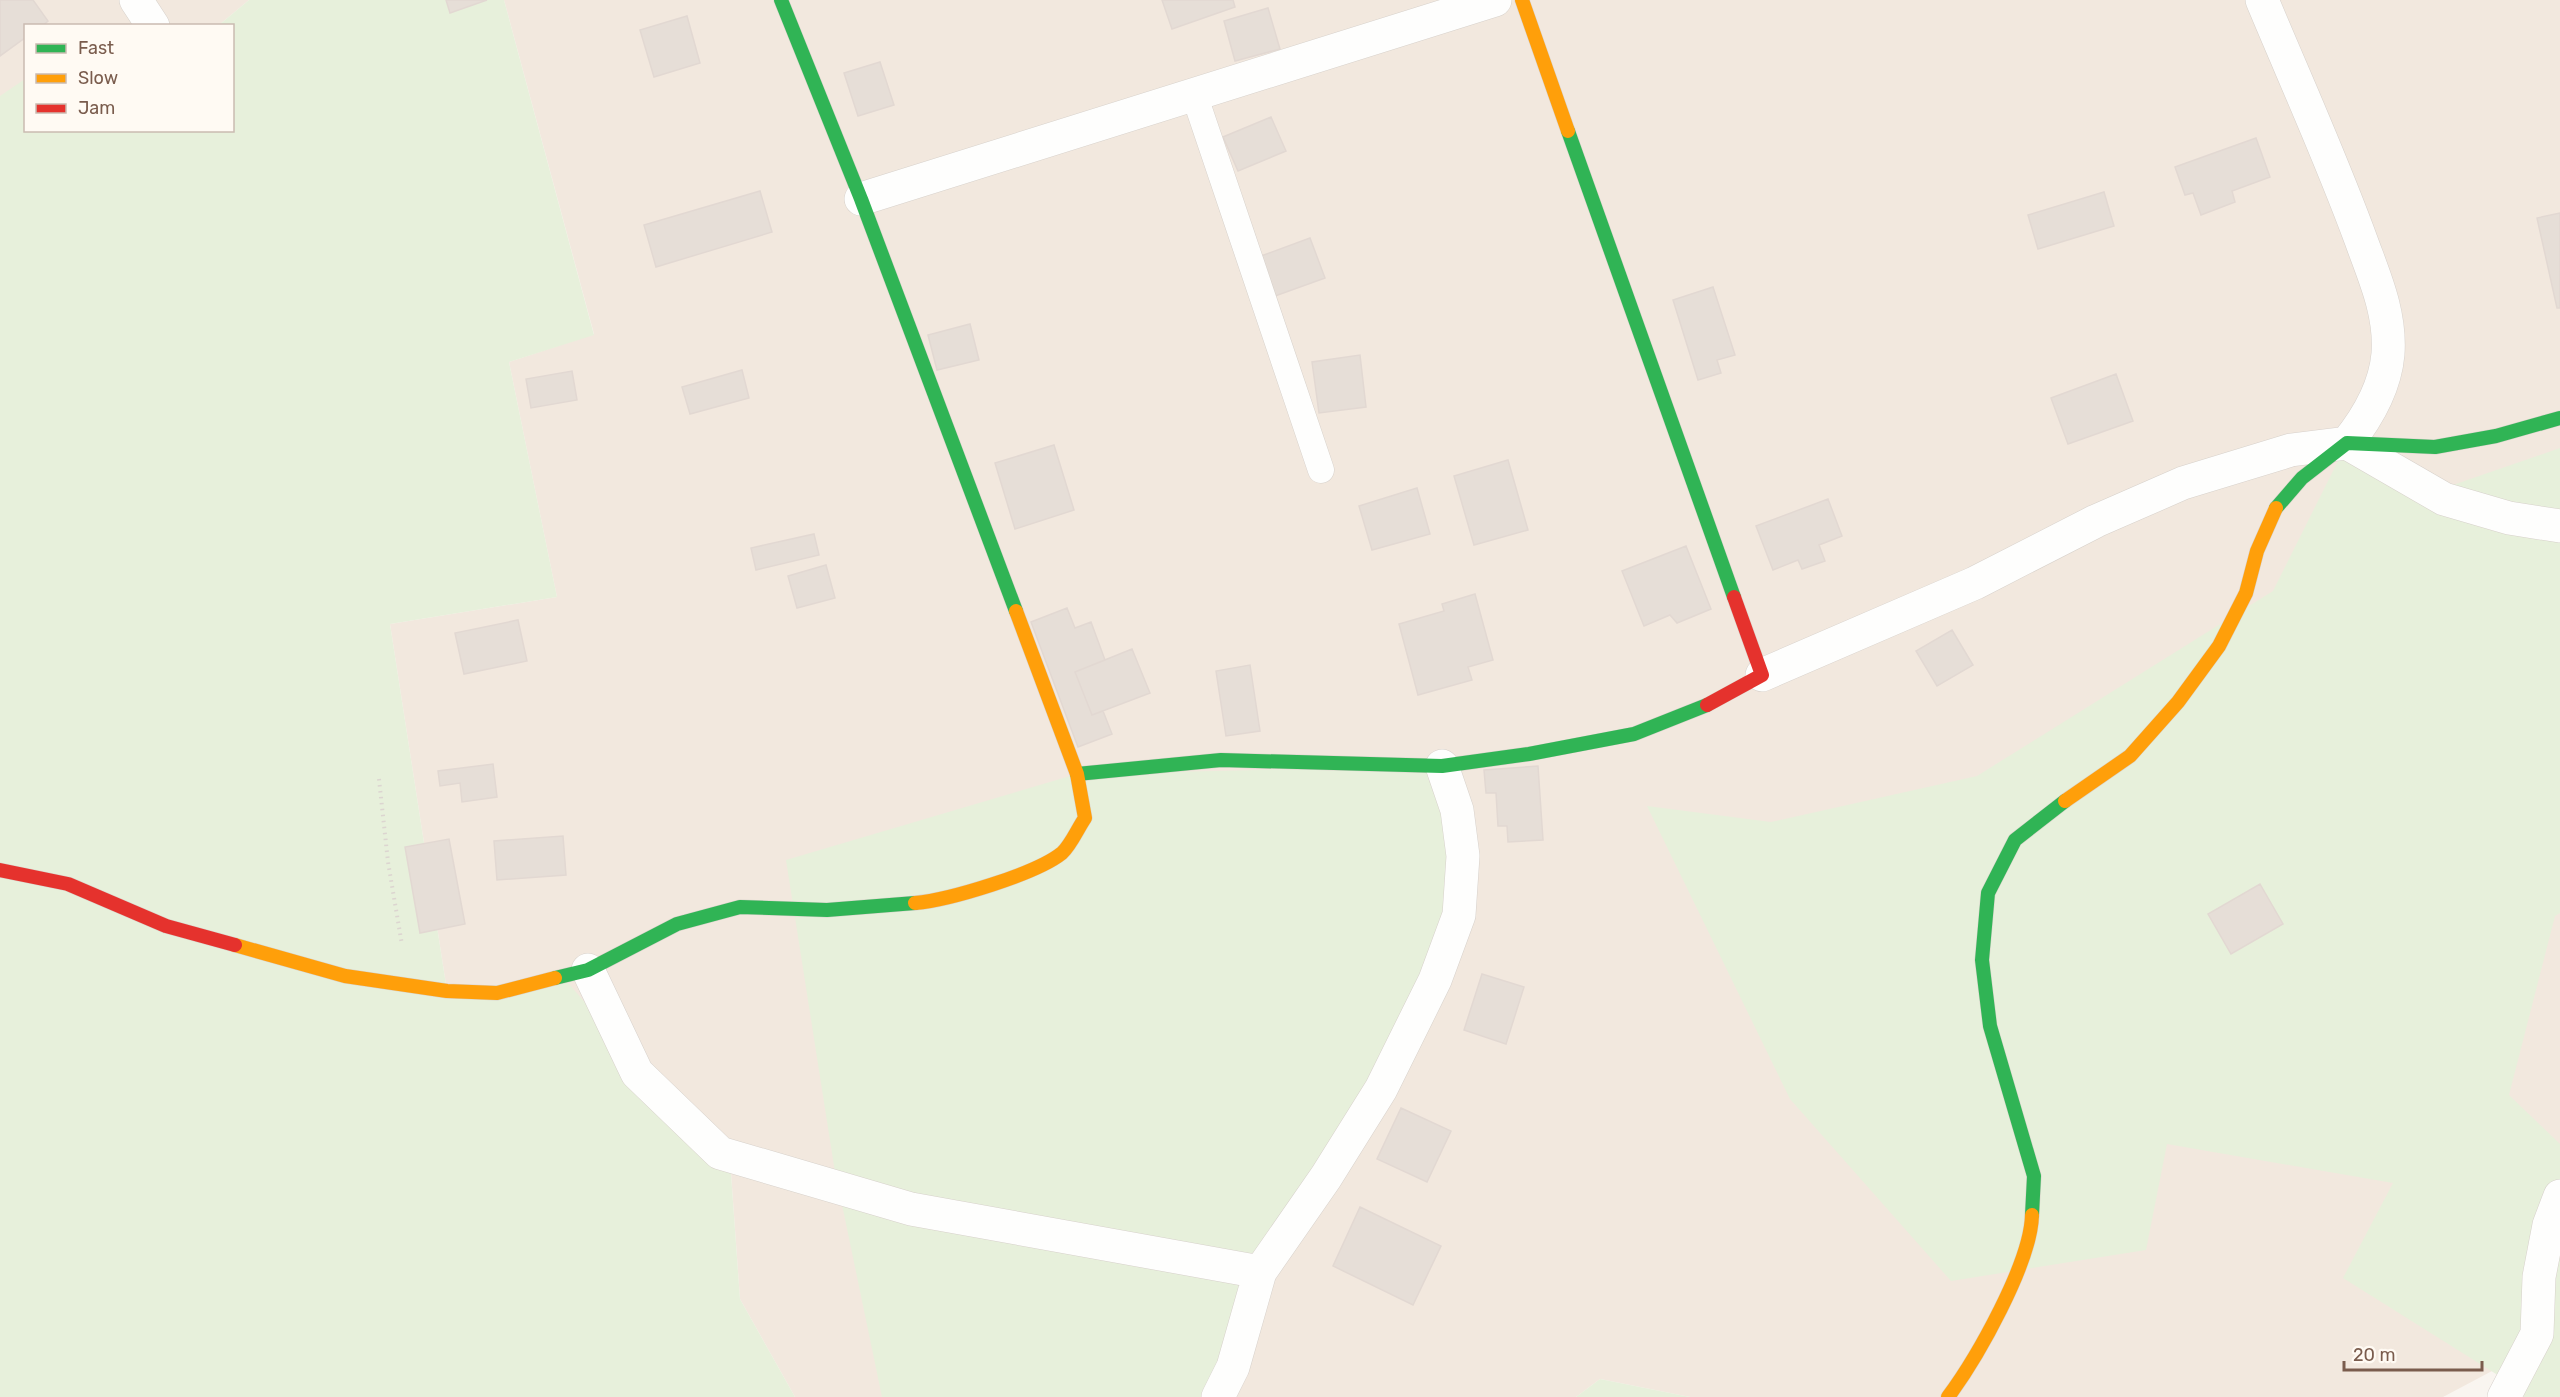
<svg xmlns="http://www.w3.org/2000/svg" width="2560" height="1397" viewBox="0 0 2560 1397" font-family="Rubik,sans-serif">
	<rect width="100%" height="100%" fill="#f9f5f0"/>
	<path fill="#f2e8de" d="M0 0H249L219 25 26 26 25 80 0 97Z
		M504 0H2560V1335L2443 1397H1690L1600 1379 1576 1397H795L740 1299 730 1159 447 991 390 624 557 597 509 362 594 334Z"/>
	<path fill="#e7f0db" d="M249 0H504L594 335 509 362 557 597 390 624 447 991 563 977 637 1063 730 1160 740 1299 795 1397H0V96L25 79 26 130H232V26L219 25Z
		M2347 443 2450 486 2560 448V913L2555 916 2509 1095 2560 1144V1397H2524L2512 1384 2343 1278 2393 1183 2167 1144 2146 1250 1951 1281 1790 1099 1647 806 1771 822 1977 776 2273 591Z
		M1442 766 1457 810 1435 980 1260 1272 1218 1397H882L834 1166 786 860 1077 774Z
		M1600 1379 1690 1397H1576Z"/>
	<path fill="#e6ded7" stroke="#e2d8d2" stroke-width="1.5" d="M0 0H33L48 21 42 26H26V37L0 56Z
		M446 0H487L450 13Z
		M1162 0H1233L1235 7 1172 29Z
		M1268 8 1280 49 1235 61 1224 21Z
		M687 16 700 63 654 77 640 30Z
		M880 62 894 105 858 116 844 73Z
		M1271 117 1286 151 1238 171 1223 137Z
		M2256 138 2270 177 2232 191 2235 202 2201 215 2193 193 2185 195 2175 167Z
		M760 191 772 232 656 267 644 225Z
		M2104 192 2114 226 2038 249 2028 215Z
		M2560 213V308H2557L2537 218Z
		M1310 238 1325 278 1275 296 1261 256Z
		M1713 287 1735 355 1717 360 1721 373 1698 380 1673 300Z
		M970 324 979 360 937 370 928 335Z
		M1360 355 1366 407 1319 413 1312 362Z
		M742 370 749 398 690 414 682 387Z
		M572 371 577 400 531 408 526 379Z
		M2116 374 2133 421 2068 444 2051 398Z
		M1054 445 1074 510 1015 529 995 463Z
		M1508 460 1528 530 1474 545 1454 476Z
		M1417 488 1430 534 1372 550 1359 506Z
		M1828 499 1842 536 1819 545 1825 561 1802 569 1798 560 1773 570 1756 526Z
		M814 534 819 555 756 570 751 548Z
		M1686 546 1711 609 1677 623 1670 615 1644 626 1622 571Z
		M826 565 835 598 797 608 788 576Z
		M1475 594 1493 660 1468 667 1472 680 1418 695 1399 624 1444 611 1442 604Z
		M1067 608 1075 628 1091 622 1105 660 1075 672 1092 715 1103 711 1112 734 1078 747 1031 622Z
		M518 620 527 661 464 674 455 633Z
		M1952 630 1973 665 1937 686 1916 651Z
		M1132 649 1150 693 1092 715 1075 672Z
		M1250 665 1260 731 1226 736 1216 671Z
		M493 764 497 797 462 802 460 783 440 786 438 771Z
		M1538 766 1543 840 1508 842 1507 826H1498L1496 793H1486L1484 770Z
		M563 836 566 875 497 880 494 841Z
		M449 839 465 924 420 933 405 847Z
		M2260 884 2283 924 2231 954 2208 914Z
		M1482 974 1524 987 1506 1044 1464 1030Z
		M1401 1108 1451 1131 1427 1182 1377 1159Z
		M1360 1207 1441 1246 1413 1305 1333 1266Z"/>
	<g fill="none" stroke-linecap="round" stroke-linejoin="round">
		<defs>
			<path id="lane" d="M1194 94 1321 470"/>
			<path id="street" d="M136 0 153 26
				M861 199 1495 0
				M2347 443 2444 499 2509 518 2560 526
				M1762 675 1975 583 2096 521 2183 483 2291 450 2347 443C2368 417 2385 388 2388 354 2391 313 2374 276 2361 240 2331 158 2295 79 2262 0
				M588 970 637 1073 720 1153 911 1209 1260 1272
				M1218 1397 1233 1367 1260 1272 1326 1177 1381 1089 1435 980 1459 915 1463 856 1457 810 1442 766
				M2504 1397 2537 1334 2539 1277 2549 1225 2560 1196"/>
			<path id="fast" d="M781 0 861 199 1016 611
				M1568 131 1734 597
				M2276 508 2302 478 2347 443 2435 447 2496 436 2560 418
				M1077 774 1221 760 1442 766 1529 754 1634 734 1707 705
				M555 978 588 970 677 924 740 907 827 910 915 903
				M2032 1215 2034 1176 1990 1026 1982 960 1988 893 2015 840 2065 801"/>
			<path id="slow" d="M1522 0 1568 131
				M2065 801 2130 756 2178 702 2219 646 2246 593 2257 551 2276 508
				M915 903C949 900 1036 874 1062 853 1071 845 1078 828 1085 818L1077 774 1016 611
				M235 945 345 976 447 991 497 993 555 978
				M1948 1397C1977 1358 2031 1263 2032 1215"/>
			<path id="jam" d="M1707 705 1762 675 1734 597
				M0 870 68 884 166 926 235 945"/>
		</defs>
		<use href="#lane" stroke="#d7d1cb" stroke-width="27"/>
		<use href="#street" stroke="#d7d1cb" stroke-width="34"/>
		<use href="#fast" stroke="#d9d2cb" stroke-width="15"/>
		<use href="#slow" stroke="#d9d2cb" stroke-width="15"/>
		<use href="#jam" stroke="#d9d2cb" stroke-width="15"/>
		<path stroke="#dcd5d0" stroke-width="4" stroke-dasharray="1.5 4.5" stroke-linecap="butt" d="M379 779 388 862 402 945"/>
		<use href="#lane" stroke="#fefefd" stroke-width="26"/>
		<use href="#street" stroke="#fefefd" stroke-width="33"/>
		<use href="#fast" stroke="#30b455" stroke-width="14"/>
		<use href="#slow" stroke="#ff9f0a" stroke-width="14"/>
		<use href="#jam" stroke="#e5322d" stroke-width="14"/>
	</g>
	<rect x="24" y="24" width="210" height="108" fill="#fffaf3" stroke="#cabbb1" stroke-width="1.5"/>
	<rect x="36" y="44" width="30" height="9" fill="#30b455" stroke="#cabbb1" stroke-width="1.5"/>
	<text x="78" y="54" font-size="18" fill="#7a5c4d">Fast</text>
	<rect x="36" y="74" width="30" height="9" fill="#ff9f0a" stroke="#cabbb1" stroke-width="1.5"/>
	<text x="78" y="84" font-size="18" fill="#7a5c4d">Slow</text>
	<rect x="36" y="104" width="30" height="9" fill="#e5322d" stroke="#cabbb1" stroke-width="1.5"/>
	<text x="78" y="114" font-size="18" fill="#7a5c4d">Jam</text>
	<path d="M2344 1361v9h138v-9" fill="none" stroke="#7a5c4d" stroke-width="3"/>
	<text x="2353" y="1361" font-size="18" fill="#7a5c4d" stroke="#fffaf3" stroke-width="4.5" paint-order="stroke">20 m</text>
</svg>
